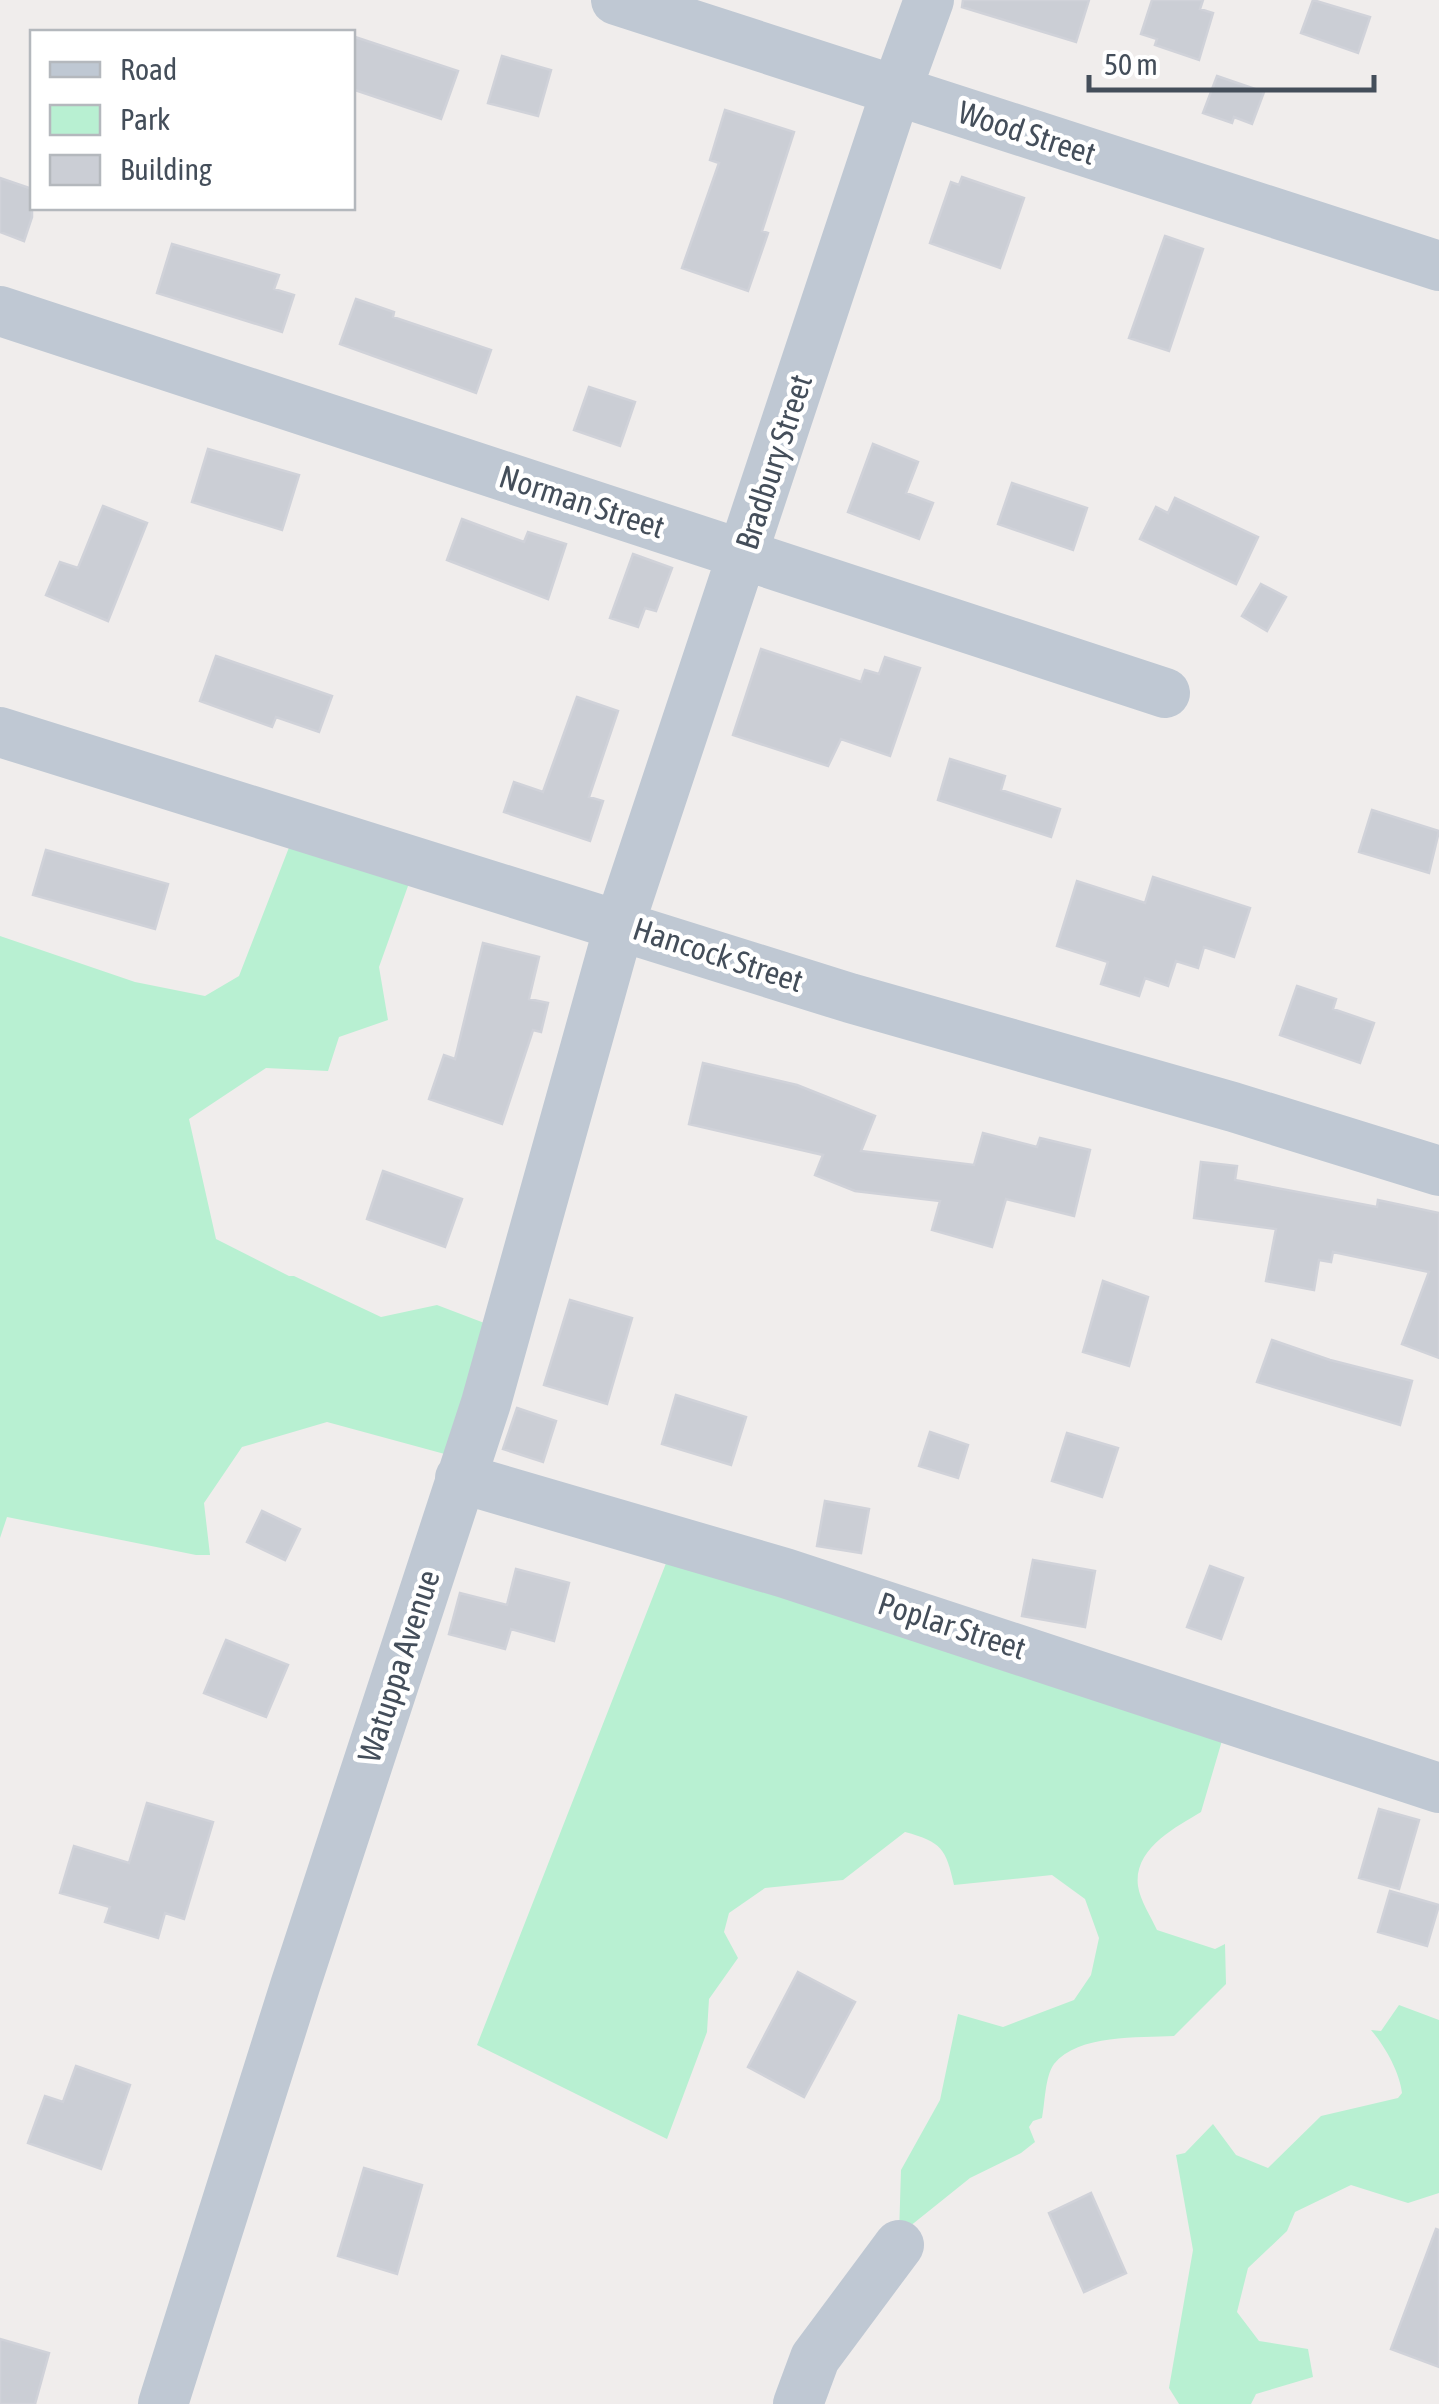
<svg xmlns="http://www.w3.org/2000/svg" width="1439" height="2404" viewBox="0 0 1439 2404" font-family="'Asap Condensed',sans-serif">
	<rect width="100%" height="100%" fill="#f0edec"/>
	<path fill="#b8f0d2" d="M295 832 413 872 379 967 388 1020 339 1037 328 1071 266 1068 189 1119 216 1239 289 1276H294L381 1317 437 1305 508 1332 452 1456 327 1422 242 1447 204 1503 210 1555H196L7 1517 0 1538V936L135 982 205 996 239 976Z
		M672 1548 1226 1727 1201 1812C1176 1827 1133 1849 1138 1886 1140 1900 1151 1917 1157 1930L1215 1949 1225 1944 1226 1984 1174 2036C1139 2038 1078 2034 1054 2064 1045 2076 1045 2103 1042 2118L1033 2121 1029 2127 1035 2142 1021 2153 970 2178 899 2235 901 2170 940 2100 958 2014 1003 2027 1074 2000 1091 1975 1099 1938 1085 1899 1052 1875 954 1885C946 1849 942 1842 905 1832L843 1880 765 1888 729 1913 724 1932 738 1958 709 1999 707 2032 667 2139 477 2045Z
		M1399 2005 1439 2020V2193L1408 2203 1351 2185 1295 2212 1287 2231 1248 2268 1237 2312 1259 2341 1308 2349 1313 2377 1256 2394 1251 2404H1179L1169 2388 1193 2250 1176 2155 1185 2153 1213 2124 1236 2155 1268 2168 1321 2116 1398 2098 1402 2093C1400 2073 1385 2046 1371 2030L1381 2031Z"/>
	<path fill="#cbced5" stroke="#d0d2d9" stroke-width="2.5" d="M963 0H1089L1076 42 962 7Z
		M1152 0H1203L1200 9 1213 13 1199 60 1155 45 1157 39 1141 34Z
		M1313 0 1370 17 1358 53 1301 33Z
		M352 36 458 71 441 119 352 89Z
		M502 56 551 70 538 116 488 103Z
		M1217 76 1264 92 1252 124 1234 117 1232 123 1203 113Z
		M725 110 794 132 762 231 768 233 748 291 682 268 719 163 710 160Z
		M962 177 1024 198 1000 268 930 243 951 182 959 185Z
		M0 178 32 189V217L24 241 0 232Z
		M1165 236 1203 249 1169 351 1129 338Z
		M172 244 279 275 274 289 294 295 282 332 157 293Z
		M356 299 394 312 393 317 491 350 476 393 340 344Z
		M589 387 635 402 620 446 574 430Z
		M873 444 918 462 906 493 933 503 919 539 848 512Z
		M208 449 299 475 282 530 192 502Z
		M1012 483 1087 508 1073 550 998 524Z
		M1175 498 1258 537 1236 584 1140 539 1156 507 1168 513Z
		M103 506 147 523 108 621 46 595 60 562 78 568Z
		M462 519 524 542 528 532 566 544 548 599 447 560Z
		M633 554 672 568 656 611 645 608 638 627 610 618Z
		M1261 584 1286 597 1267 631 1242 616Z
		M761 649 861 682 865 670 879 674 885 657 920 668 890 756 841 739 828 766 733 735Z
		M216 656 332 696 319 732 276 717 272 727 200 701Z
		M577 697 618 711 589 797 603 801 590 841 504 812 514 782 543 792Z
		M950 759 1005 776 1001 790 1060 809 1051 837 938 800Z
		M1372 810 1439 831 1429 873 1359 852Z
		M46 850 168 884 155 929 33 895Z
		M1153 877 1250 908 1234 957 1204 947 1198 968 1176 961 1168 986 1145 978 1139 996 1101 984 1108 962 1057 946 1077 881 1145 903Z
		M483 943 539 957 529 999 548 1003 541 1032 533 1030 502 1124 429 1099 444 1055 455 1059Z
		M1297 986 1336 999 1333 1009 1374 1023 1360 1063 1280 1035Z
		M703 1063 797 1085 875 1116 861 1151 974 1165 983 1133 1037 1147 1040 1138 1090 1150 1074 1216 1006 1199 992 1247 932 1230 940 1201 855 1191 815 1175 823 1155 689 1124Z
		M1201 1162 1237 1166 1235 1180 1377 1207 1378 1200 1439 1213V1358L1402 1344 1429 1272 1333 1252 1331 1262 1319 1260 1314 1290 1266 1281 1276 1229 1194 1218Z
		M383 1171 462 1199 445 1247 367 1219Z
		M1103 1281 1148 1297 1129 1366 1083 1352Z
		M570 1300 632 1318 607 1404 544 1385Z
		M1272 1340 1330 1360 1412 1381 1400 1425 1257 1382Z
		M676 1395 746 1417 731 1465 662 1444Z
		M517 1408 556 1421 543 1462 503 1449Z
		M930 1432 968 1445 958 1478 919 1466Z
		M1067 1433 1118 1448 1102 1497 1052 1481Z
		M825 1501 869 1509 861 1553 817 1546Z
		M262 1511 300 1529 285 1560 247 1542Z
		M1033 1560 1095 1571 1085 1627 1022 1616Z
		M1210 1566 1243 1578 1221 1639 1187 1627Z
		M516 1569 569 1583 554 1641 511 1629 505 1649 449 1634 460 1593 507 1605Z
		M226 1640 288 1665 266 1717 204 1693Z
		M147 1803 213 1822 184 1919 165 1913 158 1938 105 1922 110 1907 60 1893 74 1846 129 1863Z
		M1379 1809 1419 1820 1399 1889 1359 1878Z
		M1390 1891 1439 1905 1427 1946 1378 1932Z
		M798 1972 855 2002 804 2097 748 2067Z
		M76 2066 130 2085 101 2169 28 2143 45 2096 63 2102Z
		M364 2168 422 2185 397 2274 338 2256Z
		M1091 2193 1126 2273 1084 2292 1049 2213Z
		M1436 2229 1439 2230V2367L1391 2349Z
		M0 2339 49 2353 35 2404H0Z"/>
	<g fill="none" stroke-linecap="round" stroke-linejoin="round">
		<path stroke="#bfc8d3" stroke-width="50" d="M616 0 1439 266
			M0 311 1165 693
			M0 732 850 998 1233 1107 1439 1171
			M460 1478 785 1573 1439 1788
			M163 2404 295 1986 486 1403 620 923 896 91 929 0
			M798 2404 815 2358 899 2245"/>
	</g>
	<g text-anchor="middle" stroke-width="9" stroke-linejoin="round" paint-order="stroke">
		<g font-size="32" fill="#444e5a" stroke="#fff">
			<text transform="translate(1027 133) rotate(18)" y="11">Wood Street</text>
			<text transform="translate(774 462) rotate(-72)" y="11">Bradbury Street</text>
			<text transform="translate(582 502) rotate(18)" y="11">Norman Street</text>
			<text transform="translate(718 955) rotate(18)" y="11">Hancock Street</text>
			<text transform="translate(952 1626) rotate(18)" y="11">Poplar Street</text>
			<text transform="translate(399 1666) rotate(-72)" y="11">Watuppa Avenue</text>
		</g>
	</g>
	<rect x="30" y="30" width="325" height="180" fill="#ffffff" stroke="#b4b8bd" stroke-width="2.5"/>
	<rect x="50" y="62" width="50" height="15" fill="#bfc8d3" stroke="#b4b8bd" stroke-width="2.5"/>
	<text x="120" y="80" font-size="30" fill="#444e5a">Road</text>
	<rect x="50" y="105" width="50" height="30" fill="#b8f0d2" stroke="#b4b8bd" stroke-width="2.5"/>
	<text x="120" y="130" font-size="30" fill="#444e5a">Park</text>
	<rect x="50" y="155" width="50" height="30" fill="#cbced5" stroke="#b4b8bd" stroke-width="2.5"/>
	<text x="120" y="180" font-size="30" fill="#444e5a">Building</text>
	<path d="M1089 75v15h285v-15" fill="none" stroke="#444e5a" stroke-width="5"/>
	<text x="1104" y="75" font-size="30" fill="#444e5a" stroke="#ffffff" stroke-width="8" paint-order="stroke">50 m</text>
</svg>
